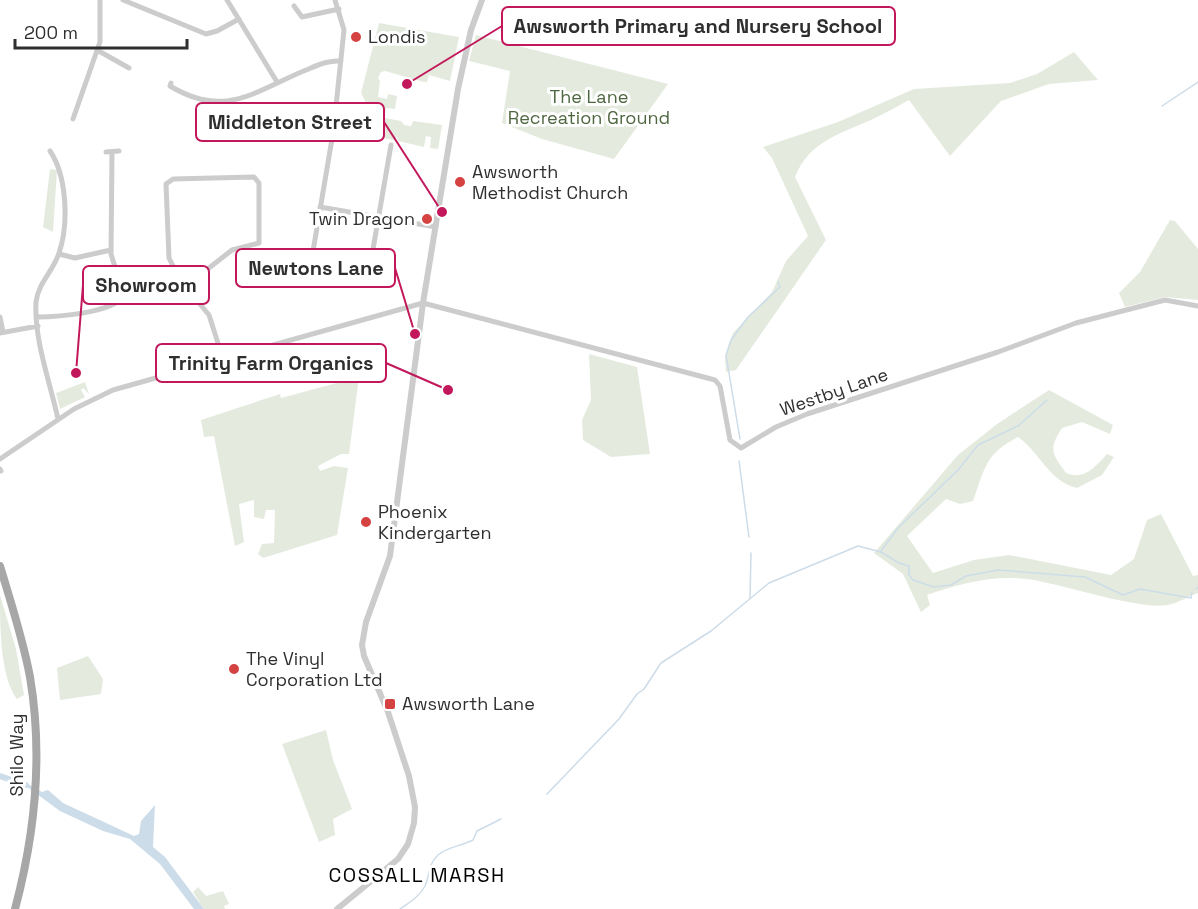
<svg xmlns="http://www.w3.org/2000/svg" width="1198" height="909" viewBox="0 0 1198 909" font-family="'Space Grotesk',sans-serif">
	<rect width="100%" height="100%" fill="#fff"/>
	<path fill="#e4ebde" d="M379 23 459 37 450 81 429 75 427 82H424L385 71 381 72 378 78 380 81 378 97 387 99 388 94 397 96 395 109 386 108 385 118 401 121 404 125 411 126 413 121 442 125 438 149 430 148 431 137 426 136 424 147 398 141 397 137 394 140 384 138 361 93Z
		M476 35 668 84 614 159 542 139 502 123 510 71 469 61Z
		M1074 52 1098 80 1049 84 1001 101 950 156 909 100C896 107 884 114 871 120 839 134 809 142 795 177L826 240 736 370 726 372 725 357 733 333 772 292 786 261 808 236 772 158 763 147 838 122 914 89 1010 83 1037 74Z
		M50 169 57 170 53 232 43 227Z
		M1170 220 1175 221 1198 249V300L1165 297 1125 307 1119 293 1140 272Z
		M589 354 637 367 650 454 611 457 583 440 582 420 591 400Z
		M359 377 349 454H341L318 466 320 471 334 466 348 468 337 535 263 558 258 554 262 544 274 543 275 510H266L264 519 254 517V500L239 504 244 542 235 546 214 436 204 437 201 420 280 394 281 398Z
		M85 382 89 394 83 388 81 390 85 397 60 409 56 393Z
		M1049 390 1113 425 1110 434 1082 422 1062 428C1048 450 1052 453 1066 473 1084 481 1095 467 1107 454L1114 457 1102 475 1077 488C1049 482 1040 452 1018 437 985 454 985 468 973 501L960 504 946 499 907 536 933 573 974 560 1009 555 1111 575 1134 559 1147 520 1161 514 1193 576 1198 575V593C1189 596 1178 603 1168 605 1136 610 1064 584 1027 579 992 575 959 584 927 595L930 605 921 612 903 574 874 553 958 455 997 424Z
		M0 595 16 649 24 695 17 699C0 677 0 626 0 595Z
		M88 656 103 679 101 694 60 700 57 668Z
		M326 730 333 760 352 809 333 819 335 835 319 842 282 744Z
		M198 887 206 896 223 891 229 904 224 906 225 909H204L193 892Z"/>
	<path fill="#ccdce9" d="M26 783 42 792 48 790 63 803 134 836 139 834 141 821 155 805 153 847 165 857 204 909H194L160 864 130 839 103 831 60 811 26 786Z"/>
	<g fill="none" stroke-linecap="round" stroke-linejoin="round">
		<path stroke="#ccdce9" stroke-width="1.5" d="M1162 106 1198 82
			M740 439 726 355 731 340 748 317 780 287 778 282
			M739 461 749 537
			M881 551 898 528 958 470 978 445 1018 426 1047 400
			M1196 589 1198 587
			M750 598 751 553
			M547 794 619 719 637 694 644 689 661 663 711 631 769 583 858 546 881 552 899 563 909 566V575L913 580 934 587 951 585 966 576 998 570 1085 577 1123 595 1140 589 1191 598 1192 592
			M400 909C410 902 419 897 425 886 430 875 428 864 438 855 449 846 462 846 473 840L477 831 501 819"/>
		<path stroke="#ccdce9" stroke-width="6" d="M0 776 26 785"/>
		<path stroke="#ccc" stroke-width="5" d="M123 0 206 34 217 31 239 19
			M227 0 277 82
			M294 6 302 17 339 9
			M97 50 129 68
			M171 83 170 86C225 119 253 92 306 70 318 65 328 60 341 61
			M73 119 100 42V0
			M334 125 344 30 335 0
			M50 151C67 176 69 224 59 253 54 270 38 283 36 302 34 340 50 382 58 419
			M106 152 119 151
			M320 207 436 227
			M59 254 75 258 111 250
			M310 269 333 133
			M367 284 391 145
			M186 286 232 250 259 243V183L254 177 173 179 166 184 169 258 180 280 209 315 223 359
			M0 317 3 332
			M37 317C57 317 112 313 124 296L111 254 112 153
			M0 333 38 326
			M0 459 74 409 113 390 423 303 715 380 720 386 730 440 741 448 776 427 807 414 998 352 1076 323 1165 300 1198 306
			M0 469 1 471"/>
		<path stroke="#ccc" stroke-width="6" d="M337 909 398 859 408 844 414 823 415 807 409 776 388 712 364 656 362 645 366 622 390 556 423 303 458 89 471 30 482 0"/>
		<path stroke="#a7a7a7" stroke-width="8" d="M0 566C11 603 23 639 30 677 43 754 35 834 15 909"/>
	</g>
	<g fill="#d54242" stroke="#fff" stroke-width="2">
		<circle cx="356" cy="37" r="6"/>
		<circle cx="460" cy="182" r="6"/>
		<circle cx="427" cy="219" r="6"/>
		<circle cx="366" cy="522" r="6"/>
		<circle cx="234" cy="669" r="6"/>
		<rect x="384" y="698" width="12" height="12" rx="3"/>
	</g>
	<g text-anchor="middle" stroke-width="6" stroke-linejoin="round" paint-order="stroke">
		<g font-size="18" fill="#2f2f2f" stroke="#fff" text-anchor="start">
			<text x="368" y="43">Londis</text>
			<text x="472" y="178">Awsworth<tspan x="472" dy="21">Methodist Church</tspan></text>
			<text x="415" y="225" text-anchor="end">Twin Dragon</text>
			<text x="378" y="518">Phoenix<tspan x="378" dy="21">Kindergarten</tspan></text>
			<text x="246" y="665">The Vinyl<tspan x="246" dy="21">Corporation Ltd</tspan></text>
			<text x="402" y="710">Awsworth Lane</text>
		</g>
		<g font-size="18" fill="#4f6740" stroke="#fff">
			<text x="589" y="103">The Lane<tspan x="589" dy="21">Recreation Ground</tspan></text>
		</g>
		<g font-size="18" fill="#2f2f2f" stroke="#fff">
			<text transform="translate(834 392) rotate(-19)" y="6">Westby Lane</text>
			<text transform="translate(17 755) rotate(-90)" y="6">Shilo Way</text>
		</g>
		<g font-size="20" letter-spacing="1.5" fill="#000" stroke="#fff">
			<text x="417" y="882">COSSALL MARSH</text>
		</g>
	</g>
	<path fill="none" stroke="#c2185b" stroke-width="2" d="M407 84L502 26M442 212L384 122M415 334L395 268M76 373L83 285M448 390L386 363"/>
	<g fill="#c2185b" stroke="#fff" stroke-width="2">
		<circle cx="407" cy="84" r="6"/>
		<circle cx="442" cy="212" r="6"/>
		<circle cx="415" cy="334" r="6"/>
		<circle cx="76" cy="373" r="6"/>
		<circle cx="448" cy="390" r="6"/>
	</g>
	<g fill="#fff" stroke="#c2185b" stroke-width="2">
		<rect x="502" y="7" width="393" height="38" rx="6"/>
		<rect x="196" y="103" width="188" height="38" rx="6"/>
		<rect x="236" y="249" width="159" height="38" rx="6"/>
		<rect x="83" y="266" width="126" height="38" rx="6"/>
		<rect x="156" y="344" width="230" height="38" rx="6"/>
	</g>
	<g font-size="20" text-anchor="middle" font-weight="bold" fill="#2f2f2f">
		<text x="698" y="33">Awsworth Primary and Nursery School</text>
		<text x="290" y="129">Middleton Street</text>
		<text x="316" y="275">Newtons Lane</text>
		<text x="146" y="292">Showroom</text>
		<text x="271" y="370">Trinity Farm Organics</text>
	</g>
	<path d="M15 39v9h172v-9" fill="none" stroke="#2f2f2f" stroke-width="3"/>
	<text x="24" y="39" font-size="18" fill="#2f2f2f" stroke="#ffffff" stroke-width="4.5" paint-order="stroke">200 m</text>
</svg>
